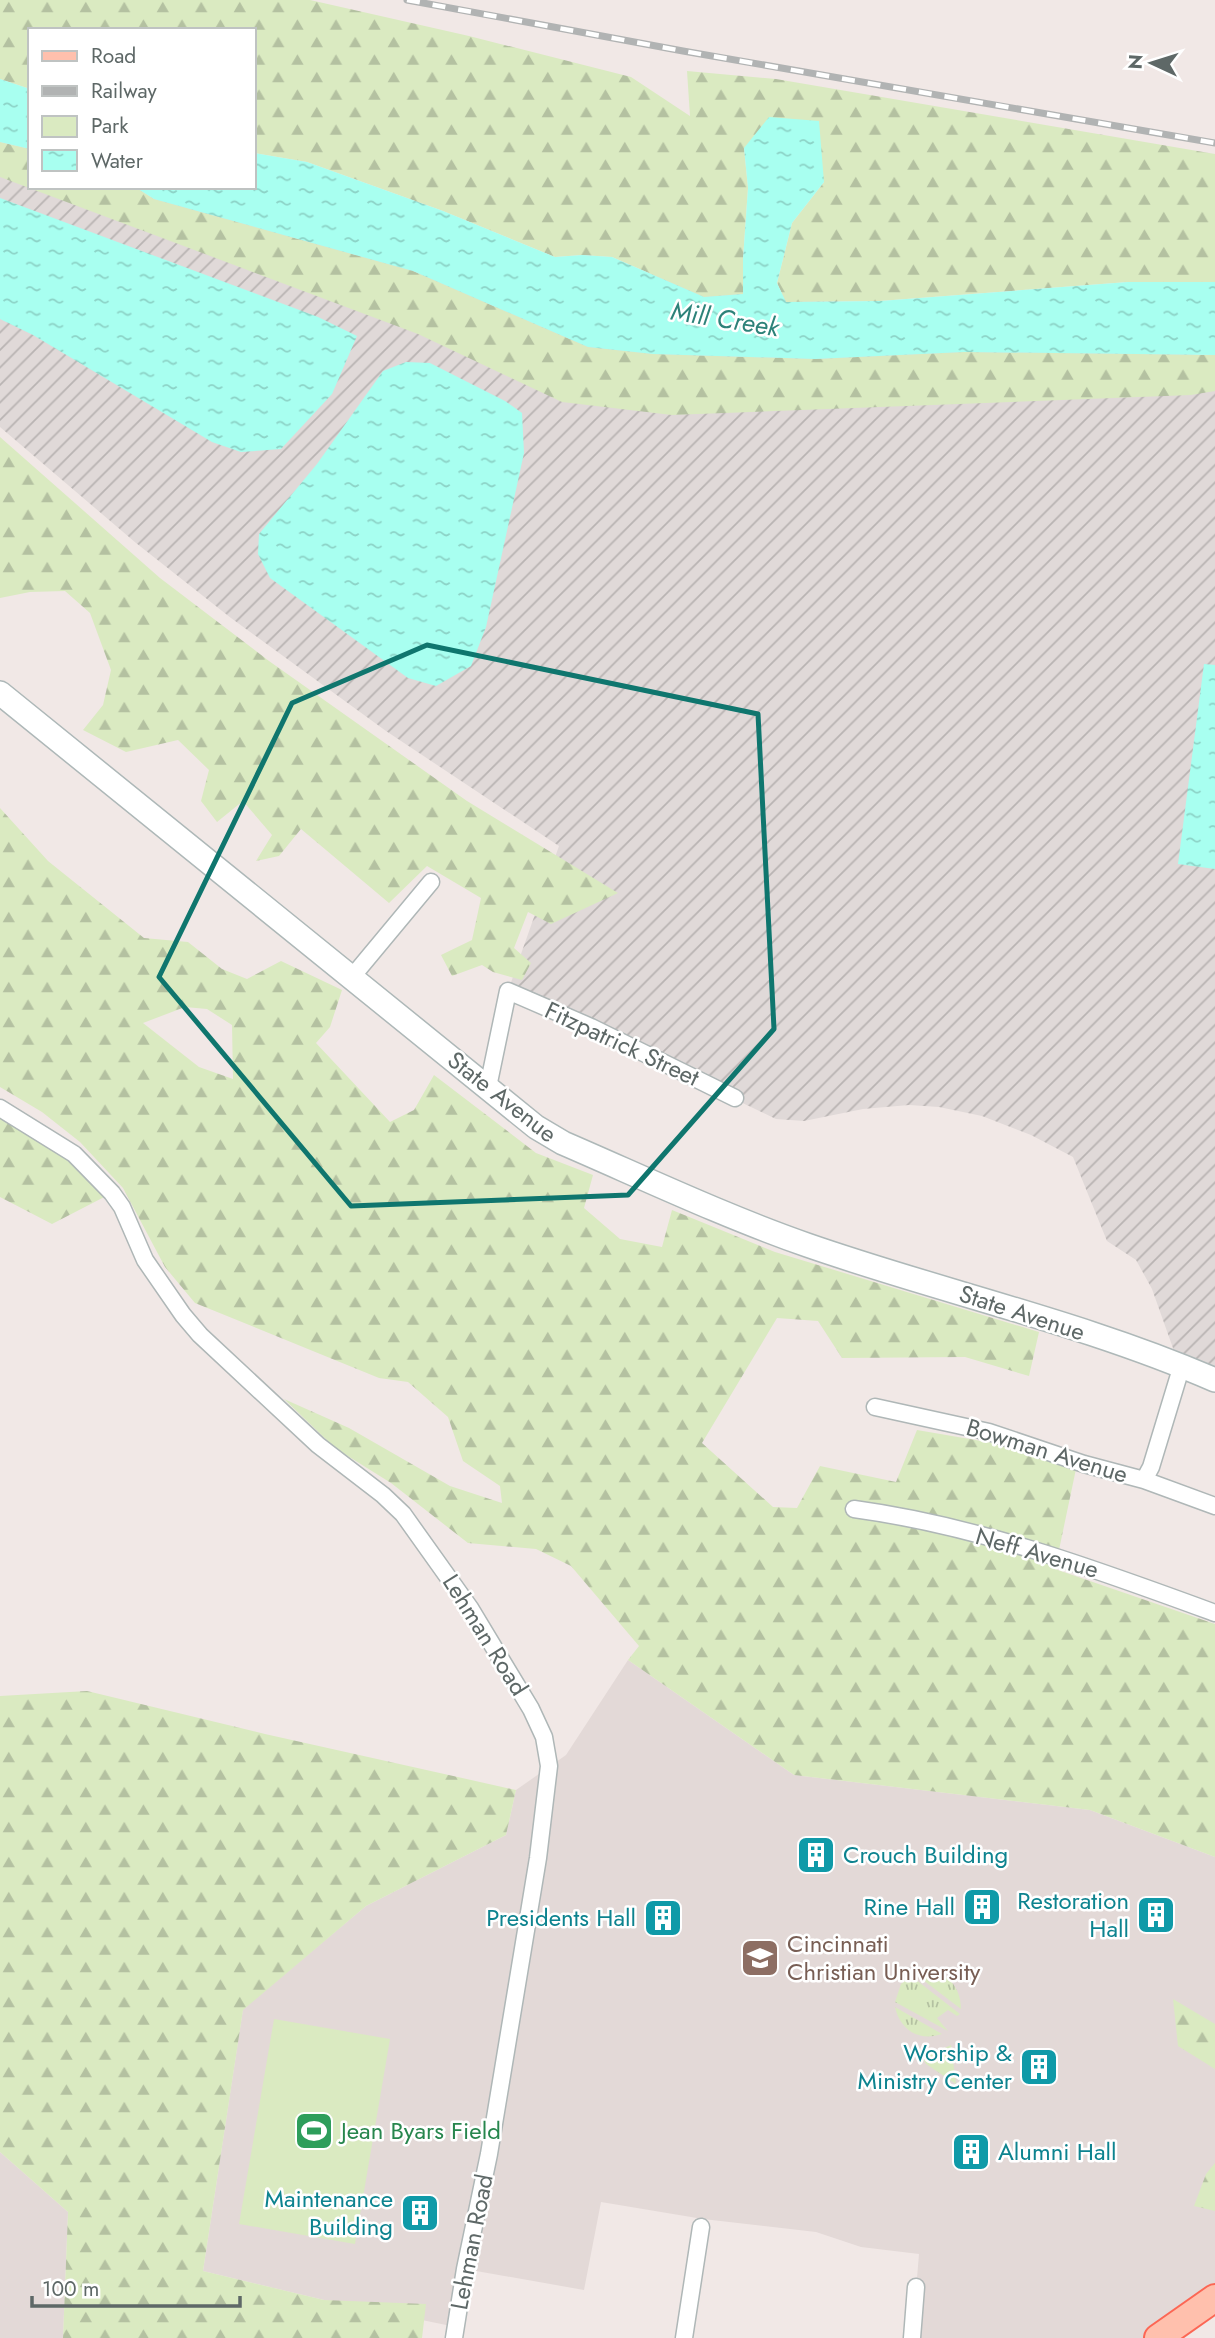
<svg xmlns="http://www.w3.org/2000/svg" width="1215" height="2338" viewBox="0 0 1215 2338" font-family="Jost,sans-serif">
	<defs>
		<pattern id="industrial-furrows" width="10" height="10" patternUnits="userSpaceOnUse" patternTransform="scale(1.75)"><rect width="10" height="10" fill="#e0d9d8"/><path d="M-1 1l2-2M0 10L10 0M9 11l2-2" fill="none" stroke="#b9b4b3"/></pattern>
		<pattern id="grass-tufts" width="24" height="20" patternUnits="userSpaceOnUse" patternTransform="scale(1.75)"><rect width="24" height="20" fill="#daeac1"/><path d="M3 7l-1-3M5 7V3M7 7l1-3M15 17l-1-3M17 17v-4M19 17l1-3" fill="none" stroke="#b4c1a1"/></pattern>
		<pattern id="forest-firs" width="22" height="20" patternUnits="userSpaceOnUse" patternTransform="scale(1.75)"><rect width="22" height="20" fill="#daeac1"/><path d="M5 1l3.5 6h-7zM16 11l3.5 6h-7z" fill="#b4c1a1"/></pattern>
		<pattern id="water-ripples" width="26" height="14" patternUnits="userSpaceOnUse" patternTransform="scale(1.75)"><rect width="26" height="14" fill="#a8fff0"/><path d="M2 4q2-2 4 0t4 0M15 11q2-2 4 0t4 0" fill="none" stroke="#8cd2c6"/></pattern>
	</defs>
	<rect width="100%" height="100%" fill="#f1e8e6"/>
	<path fill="url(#industrial-furrows)" d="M0 142 30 149V187H135L154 199 1204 356 1215 355V1380L1182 1365 1174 1351 1152 1289 1136 1260 1107 1241 1073 1157 1031 1135 982 1116 939 1107 909 1105 863 1109 804 1121 776 1119 508 991 559 846 386 731 231 618 136 543 0 427Z"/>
	<path fill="#e3d9d7" d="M628 1660 794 1775 1090 1810 1215 1857V2298L1158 2338H912L919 2254 861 2247 816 2232 703 2219 601 2202 584 2290 465 2269 456 2327 324 2300 203 2271 243 2009 366 1906 506 1835 516 1790 566 1755Z
		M0 2152 68 2212 63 2338H0Z"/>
	<path fill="url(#grass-tufts)" d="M922 1971C946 1970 961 1986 961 2009L915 1974Z
		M911 1976 960 2014 957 2016 948 2010 937 2018 948 2031 895 2002 901 1984Z
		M895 2007 942 2034C919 2042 900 2030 895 2007Z
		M951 2045 956 2084 926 2064 921 2055 922 2052 940 2050Z"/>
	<path fill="url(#forest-firs)" fill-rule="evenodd" d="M0 0H310L469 36 631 77 690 116 687 71 776 79 1215 154V282H1128L880 301 786 302 777 283 792 223 824 182 744 148 748 188 743 259V294L704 297 612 257 582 255 555 257 443 211 307 162 254 153V30H30V89L0 79Z
		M0 142 30 149V187H135L154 199 413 271 588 347 653 354 815 359 964 352 1215 355V391L1191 395 672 415 562 402 418 334 0 177Z
		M0 437 160 578 269 661 467 801 618 893 551 924 528 912 514 948 531 963 522 980 493 972 482 965 452 976 441 955 472 940 481 898 427 866 389 903 301 829 279 856 256 861 272 835 243 801 217 822 201 801 209 770 178 740 126 752 83 730 103 705 111 670 90 613 65 591 30 592 0 598Z
		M0 808 48 861 144 938 188 942 222 969 247 979 281 961 342 990 330 1027 316 1043 390 1122 414 1110 434 1075 536 1153 593 1175 584 1208 620 1239 662 1247 672 1210 775 1252 1039 1332 1029 1376 965 1357 842 1358 818 1321 777 1318 702 1443 773 1507 797 1508 820 1466 896 1482 917 1430 993 1443 1076 1469 1055 1569 1215 1624V1857L1090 1810 794 1775 628 1660 639 1646 571 1566 536 1549 468 1543 391 1483 335 1448 284 1399 349 1428 450 1486 502 1503 500 1486 463 1461 448 1417 408 1382 379 1378 195 1303 165 1267 123 1188 80 1142 42 1112 0 1087ZM185 1007 207 1009 232 1025 233 1079 199 1067 143 1023Z
		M0 1108 32 1127 112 1193 52 1224 0 1197Z
		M87 1691 265 1734 516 1790 506 1835 366 1906 243 2010 203 2271 324 2300 426 2304 422 2338H63L68 2212 0 2152V1696Z
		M1173 1999 1215 2024V2069L1178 2046Z
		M1215 2163V2211L1194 2206 1206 2174Z"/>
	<path fill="#daeac1" d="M274 2019 390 2039 355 2244 239 2224Z"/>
	<path fill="url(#water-ripples)" d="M0 79 30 89V149L0 142Z
		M769 117 819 121 824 182 792 223 777 283 786 302 880 301 1128 282H1215V355L964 352 815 359 653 354 588 347 413 271 154 199 135 187H254V153L307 162 443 211 555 257 582 255 612 257 704 297 743 294V259L748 188 744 148Z
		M0 198 318 317 357 336 332 394 281 449 241 452 212 442 33 335 0 319Z
		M406 362 430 363 505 401 522 413 524 453 486 627 471 666 436 686 408 678 270 578 258 554 259 534 317 464 383 371Z
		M1204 664 1215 665V869L1178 864Z"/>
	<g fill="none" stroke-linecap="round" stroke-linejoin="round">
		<defs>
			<path id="minor" d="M352 977 431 882
				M488 1087 508 991 591 1027 735 1098
				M0 1108 74 1154 112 1193 122 1207 145 1260 183 1315 200 1335 318 1445 383 1495 403 1514 470 1608 531 1709 544 1737 549 1766 538 1858 489 2154 465 2269 454 2338
				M875 1407 989 1432 1084 1464 1144 1480 1215 1506
				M1144 1480 1151 1467 1182 1365
				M854 1509C979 1526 1098 1570 1215 1613
				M684 2338 701 2227
				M912 2338 916 2287"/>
			<path id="secondary" d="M0 693 536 1127 563 1143C644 1178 724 1216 807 1245 942 1292 1084 1323 1215 1380"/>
			<path id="primary" d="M1158 2338 1215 2298"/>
		</defs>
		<use href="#minor" stroke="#afb7b7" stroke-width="19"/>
		<use href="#secondary" stroke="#aeb8b8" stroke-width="26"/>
		<use href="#primary" stroke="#fc6654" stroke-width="30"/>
		<use href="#minor" stroke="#fff" stroke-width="16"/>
		<use href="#secondary" stroke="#fff" stroke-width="23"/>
		<use href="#primary" stroke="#ffc0ad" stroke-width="26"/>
		<defs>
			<path id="rail" d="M407 0 683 51 1215 143"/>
		</defs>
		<use href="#rail" stroke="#b1b3b3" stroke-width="7"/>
		<use href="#rail" stroke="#fff" stroke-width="4.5" stroke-dasharray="13" stroke-linecap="butt"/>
	</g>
	<path fill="none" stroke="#0f766e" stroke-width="5" stroke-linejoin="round" d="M427 645 758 714 774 1029 628 1195 351 1206 159 977 292 703Z"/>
	<defs>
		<symbol id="building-square" viewBox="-11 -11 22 22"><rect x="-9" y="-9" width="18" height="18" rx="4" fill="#0f9aa8" stroke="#fff"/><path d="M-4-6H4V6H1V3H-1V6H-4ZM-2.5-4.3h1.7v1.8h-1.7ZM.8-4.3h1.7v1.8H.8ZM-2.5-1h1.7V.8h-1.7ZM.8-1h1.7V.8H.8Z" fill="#fff"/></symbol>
		<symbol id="university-square" viewBox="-11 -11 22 22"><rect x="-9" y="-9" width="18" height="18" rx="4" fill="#8d6e63" stroke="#fff"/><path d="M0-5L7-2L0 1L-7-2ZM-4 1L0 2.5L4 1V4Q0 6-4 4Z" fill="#fff"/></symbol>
		<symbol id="stadium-square" viewBox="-11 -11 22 22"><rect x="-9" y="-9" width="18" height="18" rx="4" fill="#2e9e5b" stroke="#fff"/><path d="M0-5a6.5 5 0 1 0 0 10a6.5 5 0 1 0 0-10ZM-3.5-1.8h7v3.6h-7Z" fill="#fff"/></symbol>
	</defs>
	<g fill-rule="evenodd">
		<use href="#building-square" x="794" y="1833" width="44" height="44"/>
		<use href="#building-square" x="960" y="1885" width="44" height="44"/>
		<use href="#building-square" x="1134" y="1893" width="44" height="44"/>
		<use href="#building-square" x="641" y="1896" width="44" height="44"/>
		<use href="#university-square" x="738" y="1936" width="44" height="44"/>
		<use href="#building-square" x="1017" y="2045" width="44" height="44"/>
		<use href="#stadium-square" x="292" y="2109" width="44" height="44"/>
		<use href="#building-square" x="949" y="2130" width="44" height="44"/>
		<use href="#building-square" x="398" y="2191" width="44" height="44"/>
	</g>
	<g text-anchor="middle" stroke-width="5" stroke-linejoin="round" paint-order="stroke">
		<g font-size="24" fill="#5e6867" stroke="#fff">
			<text transform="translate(622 1044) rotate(25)" y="8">Fitzpatrick Street</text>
			<text transform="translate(502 1097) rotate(38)" y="8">State Avenue</text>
			<text transform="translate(1022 1313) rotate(18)" y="8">State Avenue</text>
			<text transform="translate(1047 1451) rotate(17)" y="8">Bowman Avenue</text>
			<text transform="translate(1037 1553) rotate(16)" y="8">Neff Avenue</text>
			<text transform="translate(485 1635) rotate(58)" y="8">Lehman Road</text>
			<text transform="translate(472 2242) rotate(-79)" y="8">Lehman Road</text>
		</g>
		<g font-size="24" fill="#0d838f" stroke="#fff" text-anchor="end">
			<text x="843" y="1863" text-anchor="start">Crouch Building</text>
			<text x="1129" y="1909">Restoration<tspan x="1129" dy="28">Hall</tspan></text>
			<text x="955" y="1915">Rine Hall</text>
			<text x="636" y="1926">Presidents Hall</text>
			<text x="1012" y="2061">Worship &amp;<tspan x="1012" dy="28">Ministry Center</tspan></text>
			<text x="998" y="2160" text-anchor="start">Alumni Hall</text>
			<text x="393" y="2207">Maintenance<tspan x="393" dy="28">Building</tspan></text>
		</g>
		<g font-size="24" fill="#785e54" stroke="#fff" text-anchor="start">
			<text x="787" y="1952">Cincinnati<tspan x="787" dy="28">Christian University</tspan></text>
		</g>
		<g font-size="24" fill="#27864d" stroke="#fff" text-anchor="start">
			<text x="341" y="2139">Jean Byars Field</text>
		</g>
		<g font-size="26" font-style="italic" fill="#2d8279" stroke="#fff">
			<text transform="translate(725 319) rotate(9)" y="9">Mill Creek</text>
		</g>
	</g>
	<rect x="28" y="28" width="228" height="161" fill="#ffffff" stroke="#bfc3c2" stroke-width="2"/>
	<rect x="42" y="51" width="35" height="10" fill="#ffc0ad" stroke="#bfc3c2" stroke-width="2"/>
	<text x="91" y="63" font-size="21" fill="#5e6867">Road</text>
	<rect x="42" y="86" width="35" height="10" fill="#b1b3b3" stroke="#bfc3c2" stroke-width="2"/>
	<text x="91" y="98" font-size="21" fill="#5e6867">Railway</text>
	<rect x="42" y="116" width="35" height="21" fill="#daeac1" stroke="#bfc3c2" stroke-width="2"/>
	<text x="91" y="133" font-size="21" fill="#5e6867">Park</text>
	<rect x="42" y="150" width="35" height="21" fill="url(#water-ripples)" stroke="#bfc3c2" stroke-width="2"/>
	<text x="91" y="168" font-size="21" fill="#5e6867">Water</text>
	<g transform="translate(1152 63) rotate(274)" stroke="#ffffff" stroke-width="5" paint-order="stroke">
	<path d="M0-5L12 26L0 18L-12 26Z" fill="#5e6867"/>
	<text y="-10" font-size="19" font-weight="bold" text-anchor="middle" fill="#5e6867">N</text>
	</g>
	<path d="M32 2296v10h208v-10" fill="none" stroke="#5e6867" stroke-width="3.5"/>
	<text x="42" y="2296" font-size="21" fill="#5e6867" stroke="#ffffff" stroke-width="5" paint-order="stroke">100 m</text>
</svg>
